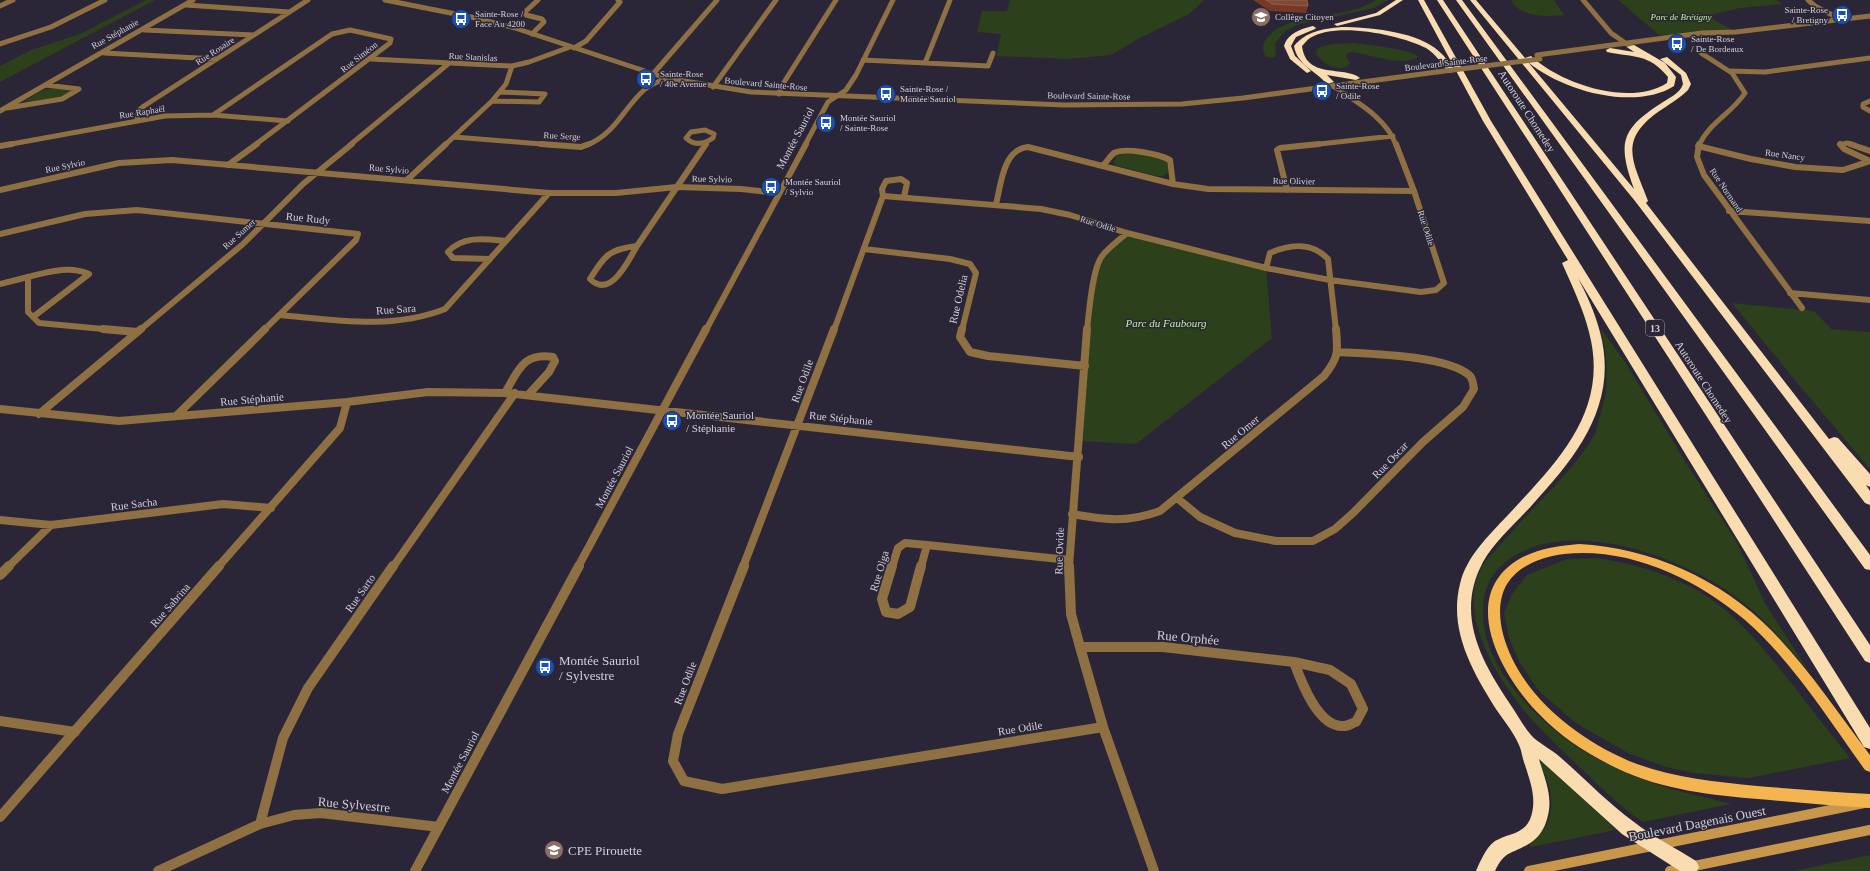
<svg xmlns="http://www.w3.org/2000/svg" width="1870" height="871" viewBox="0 0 1870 871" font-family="'Times New Roman',serif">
	<rect width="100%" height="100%" fill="#2b2637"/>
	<path fill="#2b401b" d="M146 0H155L0 82V66L31 50 80 34Z
		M1010 0H1204L1189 14 1140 38 1111 55 1068 59 996 56 1001 34 977 32 982 11H1007Z
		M1376 0H1388L1374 8 1297 25 1284 32 1275 44 1276 56 1272 58 1266 57C1256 43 1274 28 1287 24 1306 17 1328 16 1348 11 1358 9 1367 6 1376 0Z
		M1511 0H1554L1564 15C1546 17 1521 18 1511 0Z
		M1618 0H1776L1782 4 1740 8 1710 15 1709 17 1736 32 1659 35Z
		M1354 43C1368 45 1411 49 1419 57 1399 68 1370 53 1349 52L1346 56 1350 63 1347 67C1332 70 1325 65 1316 54L1318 48 1332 44Z
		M52 88 72 90 63 97 31 102 25 101 41 91Z
		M1125 153 1159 156 1167 160 1168 173 1163 176H1156L1115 165 1114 162 1116 156Z
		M1127 233 1266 268 1272 338 1136 444 1080 441 1089 307 1098 263Z
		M1732 303 1814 311 1831 329 1870 332V469L1799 385Z
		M1601 329 1625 362 1688 466 1736 541 1766 605 1809 672C1786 644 1764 617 1733 595 1679 555 1557 511 1500 567 1488 579 1484 591 1483 607 1479 666 1540 725 1587 753 1609 766 1634 777 1659 785 1682 793 1707 797 1731 804L1643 822C1624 810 1607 793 1590 777 1569 757 1547 737 1528 715 1498 680 1454 611 1483 565 1488 557 1495 551 1501 544 1530 509 1571 474 1594 436 1596 431 1598 424 1599 419 1610 385 1608 363 1601 329Z
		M1597 558C1636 564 1674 575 1708 597 1741 619 1767 653 1792 684 1811 709 1831 734 1850 758L1749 778 1694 773 1666 767 1628 753 1576 723 1539 691 1520 663 1509 638 1504 613 1512 594 1527 575 1567 559Z
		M1544 762 1616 830 1531 847 1529 844C1559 822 1555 794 1540 764Z
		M1870 855V871H1794Z"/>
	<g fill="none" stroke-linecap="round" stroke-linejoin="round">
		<path stroke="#8e7043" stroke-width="5" d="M1583 0 1611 33 1631 47
			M1808 0 1815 6 1842 20
			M186 5 289 12
			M0 6 13 0
			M144 30 254 35
			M532 34 544 22 542 19 526 15 525 12 538 0
			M0 44 51 27 105 0
			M574 48 586 41 620 2 618 0
			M104 53 217 59
			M371 59 512 66 529 62 570 47
			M863 60 988 66 993 53
			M925 63 950 0
			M1730 71 1765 72 1870 58
			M653 74 717 0
			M1333 86C1356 102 1386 117 1396 145
			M713 87 776 0
			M779 94 781 87 836 0
			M492 101 539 102 545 94 500 92
			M1870 101 1863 104V107L1870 111
			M7 108 62 99 79 89 46 85
			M0 111 193 0
			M213 115 332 34 350 30 391 39 390 43 255 145
			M137 120 138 111 144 106 308 0
			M705 130 714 134 713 138C704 144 694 146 686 138L691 132Z
			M454 137 553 145
			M6 145 165 116 213 115 288 121
			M350 145 448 64
			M445 145 492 101 506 84 512 66
			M587 145C615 134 623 109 644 90 650 84 659 82 666 78
			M705 145 707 142
			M805 145 828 102 846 90 856 75 893 0
			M1310 145 1393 136
			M1699 145C1709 123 1732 113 1745 93L1732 73 1701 53
			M1840 145 1847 143 1854 145"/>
		<path stroke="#8e7043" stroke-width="6" d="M541 144 581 147 589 144
			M1699 144 1697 157 1704 175 1802 308
			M1840 144 1844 149 1870 161
			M1850 144 1870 151
			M0 146 12 144
			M1698 146 1751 159 1795 167 1843 170 1870 161
			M228 165 257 144
			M1103 165C1107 162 1110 156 1114 153 1125 147 1159 154 1170 160L1173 184
			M408 179 446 144
			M0 190 119 163 172 160 549 193H616L677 187 741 189 779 193
			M1287 190 1277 150 1280 148 1319 144
			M883 196 1041 209 1070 215 1127 233 1266 268 1330 280 1421 292 1436 290 1444 283 1414 191 1396 144
			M996 204C1001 185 1003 149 1028 147L1173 184 1208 189 1414 191
			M1729 211 1870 221
			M0 234 85 214 137 210 358 234 356 240 264 330
			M637 246C629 259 611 300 590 279 604 256 609 249 637 246Z
			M637 246 706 144
			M864 249 950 259 970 264 976 273 962 330
			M490 259 453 258 448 252C463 235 486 239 506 241
			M1266 268 1270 253C1290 244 1312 242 1328 259L1336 330
			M28 277C48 272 69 265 89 274L33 317
			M0 284 28 277V312L39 323 114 330
			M1790 293 1870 300
			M280 315C335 320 392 330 445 309L549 193
			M140 330 243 244 303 184 352 144
			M706 330 806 144
			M834 330 883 196 882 189 886 181 901 179 907 183 904 197
			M1087 330C1089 313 1092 269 1102 256 1108 248 1119 240 1127 233"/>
		<path stroke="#8e7043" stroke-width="8" d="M103 329 137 332
			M962 329 960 337 970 352 988 356 1085 366
			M505 393C518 371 523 352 553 357L555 361 549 372 529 394
			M0 409 119 421 347 402 428 392 505 393 1079 457
			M39 414 141 329
			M176 416 265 329
			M1177 498 1200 517 1235 533 1276 541H1313L1335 529 1353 513 1423 442 1463 407 1474 389C1473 384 1473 378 1469 375 1445 355 1369 354 1338 352
			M1072 514C1106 520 1127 523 1160 511L1324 376C1339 357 1338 352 1336 329
			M0 520 51 525 223 504 271 508
			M927 545 1069 560
			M8 567 51 525
			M218 567 340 428 347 402
			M393 567 515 393
			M578 567 706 329
			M743 567 834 329
			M892 567 898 548 905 543 927 545
			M921 567 927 545
			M1069 567 1087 329"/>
		<path stroke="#8e7043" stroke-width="10" d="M744 566 678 734 673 761 684 781 722 789 1103 727
			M892 566 882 599 886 612 898 614 910 607 921 566
			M1069 566 1071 614 1080 647 1103 727 1154 871
			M0 575 9 566
			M1080 647H1163L1294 662
			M1294 662 1330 670 1351 684 1363 709 1356 722C1352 723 1348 726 1344 726 1318 728 1301 681 1294 662Z
			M0 721 75 732
			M0 817 219 566
			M260 824 283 738 308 688 393 566
			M158 871 260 824 294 815 321 813 439 827
			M415 871 579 566"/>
		<path stroke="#8e7043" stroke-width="5" d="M385 0 471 17 515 28 666 78 751 92 1064 105 1182 104 1243 98 1437 72
			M1537 55 1702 33 1736 32 1870 16"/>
		<path stroke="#c8974c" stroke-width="10" d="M1529 871 1870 802
			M1670 871 1870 830"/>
		<path fill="#f4b550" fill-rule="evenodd" d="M1579 544C1651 548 1721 579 1772 631 1809 669 1838 713 1870 755V772L1865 770C1828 719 1793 662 1745 620 1695 578 1629 547 1564 554 1542 557 1519 565 1507 584 1498 599 1499 618 1503 634 1519 695 1580 742 1637 764 1675 778 1717 782 1757 786 1795 789 1832 792 1870 794V808C1837 806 1804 803 1770 800 1722 796 1671 792 1625 772 1594 758 1564 740 1540 715 1504 679 1457 600 1516 561 1535 549 1557 546 1579 544Z"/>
		<path fill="#fadcb1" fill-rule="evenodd" d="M1396 0H1403L1380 15 1337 26 1334 24 1376 13Z
			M1418 0H1424L1491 121 1870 728V749L1864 747 1578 278C1587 295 1595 313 1600 332 1619 403 1578 455 1533 504 1518 521 1494 542 1483 562 1455 614 1481 661 1510 704 1517 714 1523 726 1531 735 1538 743 1551 749 1560 757 1584 778 1608 803 1634 822 1653 837 1676 848 1696 861L1699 867 1697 871H1680L1622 834 1539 759C1546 783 1555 800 1545 825 1541 834 1536 840 1527 845 1509 855 1505 851 1495 871H1476C1480 862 1486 847 1495 841 1510 832 1527 835 1532 813 1536 796 1530 781 1525 765 1522 758 1522 751 1519 745 1514 733 1505 722 1498 712 1474 674 1448 631 1460 584 1466 557 1489 535 1508 515 1557 462 1610 411 1589 332 1583 308 1572 286 1562 263L1568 260 1483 121Z
			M1437 0H1443L1870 645V663L1865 661Z
			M1456 0H1462L1870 555V570L1865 569Z
			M1470 0H1476L1525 58 1531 56C1561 84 1630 107 1667 83L1668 77C1648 53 1635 58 1607 52L1606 50 1610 48 1634 52 1627 47 1634 45 1665 63 1676 77 1674 86C1635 111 1562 91 1528 62L1634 189C1617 142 1621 129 1663 102 1671 97 1680 93 1683 84L1681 75 1660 59 1667 57 1686 73 1691 84 1688 90C1679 99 1668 105 1658 112 1618 141 1633 161 1648 201L1646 203 1829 439 1834 437 1838 438 1870 474V487L1866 485 1870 491V505L1865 503 1635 201Z
			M1313 26 1316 28 1315 29 1296 37 1291 46 1295 56 1311 71 1307 73 1290 59 1284 46C1288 33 1301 29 1313 26Z
			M1341 27C1368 27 1412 31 1435 48 1443 54 1450 63 1456 71L1449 73C1442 64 1436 54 1426 48 1401 35 1336 21 1310 38 1307 40 1304 44 1302 46 1306 80 1344 65 1360 78L1356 80 1327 75 1334 82 1327 84C1316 71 1297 65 1294 46 1307 31 1322 29 1341 27Z"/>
		<path stroke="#8e7043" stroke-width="5" d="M1437 72 1540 59"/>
	</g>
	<path fill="#773825" d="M1253 0H1307L1308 6 1306 13 1270 11Z"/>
	<path fill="#814938" stroke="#8d5e52" d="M1266 0H1307L1308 6 1272 4Z"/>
	<defs>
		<symbol id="bus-disc" viewBox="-11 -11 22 22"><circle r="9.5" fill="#1a4fb4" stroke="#2b2637"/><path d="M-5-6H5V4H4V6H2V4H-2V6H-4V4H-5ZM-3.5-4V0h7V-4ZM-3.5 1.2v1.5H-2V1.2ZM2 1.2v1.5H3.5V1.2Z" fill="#fff"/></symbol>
		<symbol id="school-disc" viewBox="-11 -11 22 22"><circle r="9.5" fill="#8d6e63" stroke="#2b2637"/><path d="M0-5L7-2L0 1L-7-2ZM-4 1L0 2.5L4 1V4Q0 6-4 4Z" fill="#fff"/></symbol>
	</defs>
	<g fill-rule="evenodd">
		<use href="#bus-disc" x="1831" y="4" width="22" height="22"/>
		<use href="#school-disc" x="1250" y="6" width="22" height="22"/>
		<use href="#bus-disc" x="450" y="8" width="22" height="22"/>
		<use href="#bus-disc" x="1666" y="33" width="22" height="22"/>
		<use href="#bus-disc" x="635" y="68" width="22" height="22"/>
		<use href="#bus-disc" x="1311" y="80" width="22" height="22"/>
		<use href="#bus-disc" x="875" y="83" width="22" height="22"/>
		<use href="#bus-disc" x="815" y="112" width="22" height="22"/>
		<use href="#bus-disc" x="760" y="176" width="22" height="22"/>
		<use href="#bus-disc" x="661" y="410" width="22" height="22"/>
		<use href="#bus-disc" x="534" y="656" width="22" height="22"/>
		<use href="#school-disc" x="543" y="839" width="22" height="22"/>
	</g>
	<g text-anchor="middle" stroke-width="3" stroke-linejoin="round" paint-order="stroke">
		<g font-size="9" fill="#d2d0da" stroke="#2b2637" text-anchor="start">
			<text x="1828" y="13" text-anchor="end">Sainte-Rose<tspan x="1828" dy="10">/ Bretigny</tspan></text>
			<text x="475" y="17">Sainte-Rose /<tspan x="475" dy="10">Face Au 4200</tspan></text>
			<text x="1275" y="20">Collège Citoyen</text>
			<text x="1691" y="42">Sainte-Rose<tspan x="1691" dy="10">/ De Bordeaux</tspan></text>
			<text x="660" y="77">Sainte-Rose<tspan x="660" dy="10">/ 40e Avenue</tspan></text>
			<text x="1336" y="89">Sainte-Rose<tspan x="1336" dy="10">/ Odile</tspan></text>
			<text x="900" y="92">Sainte-Rose /<tspan x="900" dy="10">Montée Sauriol</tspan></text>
			<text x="840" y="121">Montée Sauriol<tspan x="840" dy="10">/ Sainte-Rose</tspan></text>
			<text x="785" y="185">Montée Sauriol<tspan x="785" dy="10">/ Sylvio</tspan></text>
		</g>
		<g font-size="9" font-style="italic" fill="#bcf196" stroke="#2b2637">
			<text x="1681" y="20">Parc de Brétigny</text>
		</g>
		<g font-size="9" fill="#d2d0da" stroke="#2b2637">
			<text transform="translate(115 34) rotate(-29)" y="3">Rue Stéphanie</text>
			<text transform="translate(215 51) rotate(-33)" y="3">Rue Rosaire</text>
			<text transform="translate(359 57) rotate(-38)" y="3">Rue Siméon</text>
			<text transform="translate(473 57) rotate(3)" y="3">Rue Stanislas</text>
			<text transform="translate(1446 63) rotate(-7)" y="3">Boulevard Sainte-Rose</text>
			<text transform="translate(766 84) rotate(5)" y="3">Boulevard Sainte-Rose</text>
			<text transform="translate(1089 96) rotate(1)" y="3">Boulevard Sainte-Rose</text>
			<text transform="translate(142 112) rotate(-9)" y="3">Rue Raphaël</text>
			<text transform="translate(562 136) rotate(3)" y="3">Rue Serge</text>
			<text transform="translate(1785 155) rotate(8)" y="3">Rue Nancy</text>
			<text transform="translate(65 166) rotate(-12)" y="3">Rue Sylvio</text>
			<text transform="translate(389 169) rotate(5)" y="3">Rue Sylvio</text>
			<text transform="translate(712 179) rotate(1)" y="3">Rue Sylvio</text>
			<text transform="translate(1294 181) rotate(1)" y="3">Rue Olivier</text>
			<text transform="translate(1726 190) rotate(56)" y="3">Rue Normand</text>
			<text transform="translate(1098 224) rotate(17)" y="3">Rue Odile</text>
			<text transform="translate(1426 228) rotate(72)" y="3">Rue Odile</text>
			<text transform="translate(239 234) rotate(-42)" y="3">Rue Sumer</text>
		</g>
		<rect fill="#2b2637" stroke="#a09da9" stroke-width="1" x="1646" y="320" width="18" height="16" rx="3"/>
		<g font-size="10" font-weight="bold" fill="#d2d0da">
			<text x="1655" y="332">13</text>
		</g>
		<g font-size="11" fill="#d2d0da" stroke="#2b2637">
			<text transform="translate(1527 111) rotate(57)" y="4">Autoroute Chomedey</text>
			<text transform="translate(795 138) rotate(-62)" y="4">Montée Sauriol</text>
			<text transform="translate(308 218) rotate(6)" y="4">Rue Rudy</text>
			<text transform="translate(958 299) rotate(-77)" y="4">Rue Odelia</text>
			<text transform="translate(396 309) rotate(-4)" y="4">Rue Sara</text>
			<text transform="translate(802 381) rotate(-70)" y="4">Rue Odile</text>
			<text transform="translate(1704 382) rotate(57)" y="4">Autoroute Chomedey</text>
			<text transform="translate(252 399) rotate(-5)" y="4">Rue Stéphanie</text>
			<text transform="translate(841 418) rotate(6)" y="4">Rue Stéphanie</text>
			<text transform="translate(1240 432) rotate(-40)" y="4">Rue Omer</text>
			<text transform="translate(1390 460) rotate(-46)" y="4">Rue Oscar</text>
			<text transform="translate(614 477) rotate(-62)" y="4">Montée Sauriol</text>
			<text transform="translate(134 504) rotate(-7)" y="4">Rue Sacha</text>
			<text transform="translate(1059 551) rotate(-88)" y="4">Rue Ovide</text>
			<text transform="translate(879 571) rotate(-73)" y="4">Rue Olga</text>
			<text transform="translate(360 593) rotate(-55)" y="4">Rue Sarto</text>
			<text transform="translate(170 605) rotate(-49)" y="4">Rue Sabrina</text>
			<text transform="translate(685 683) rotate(-69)" y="4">Rue Odile</text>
			<text transform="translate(1020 728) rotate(-9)" y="4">Rue Odile</text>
			<text transform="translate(460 762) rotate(-62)" y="4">Montée Sauriol</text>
		</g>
		<g font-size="11" font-style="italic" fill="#bcf196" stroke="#2b2637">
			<text x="1166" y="327">Parc du Faubourg</text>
		</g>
		<g font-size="11" fill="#d2d0da" stroke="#2b2637" text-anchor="start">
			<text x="686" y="419">Montée Sauriol<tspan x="686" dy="13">/ Stéphanie</tspan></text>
		</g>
		<g font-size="13" fill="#d2d0da" stroke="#2b2637">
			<text transform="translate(1188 637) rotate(5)" y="5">Rue Orphée</text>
			<text transform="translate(354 804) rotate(5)" y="5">Rue Sylvestre</text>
			<text transform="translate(1697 823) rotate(-11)" y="5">Boulevard Dagenais Ouest</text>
		</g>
		<g font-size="13" fill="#d2d0da" stroke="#2b2637" text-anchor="start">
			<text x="559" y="665">Montée Sauriol<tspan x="559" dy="15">/ Sylvestre</tspan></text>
			<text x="568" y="855">CPE Pirouette</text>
		</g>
	</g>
</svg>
